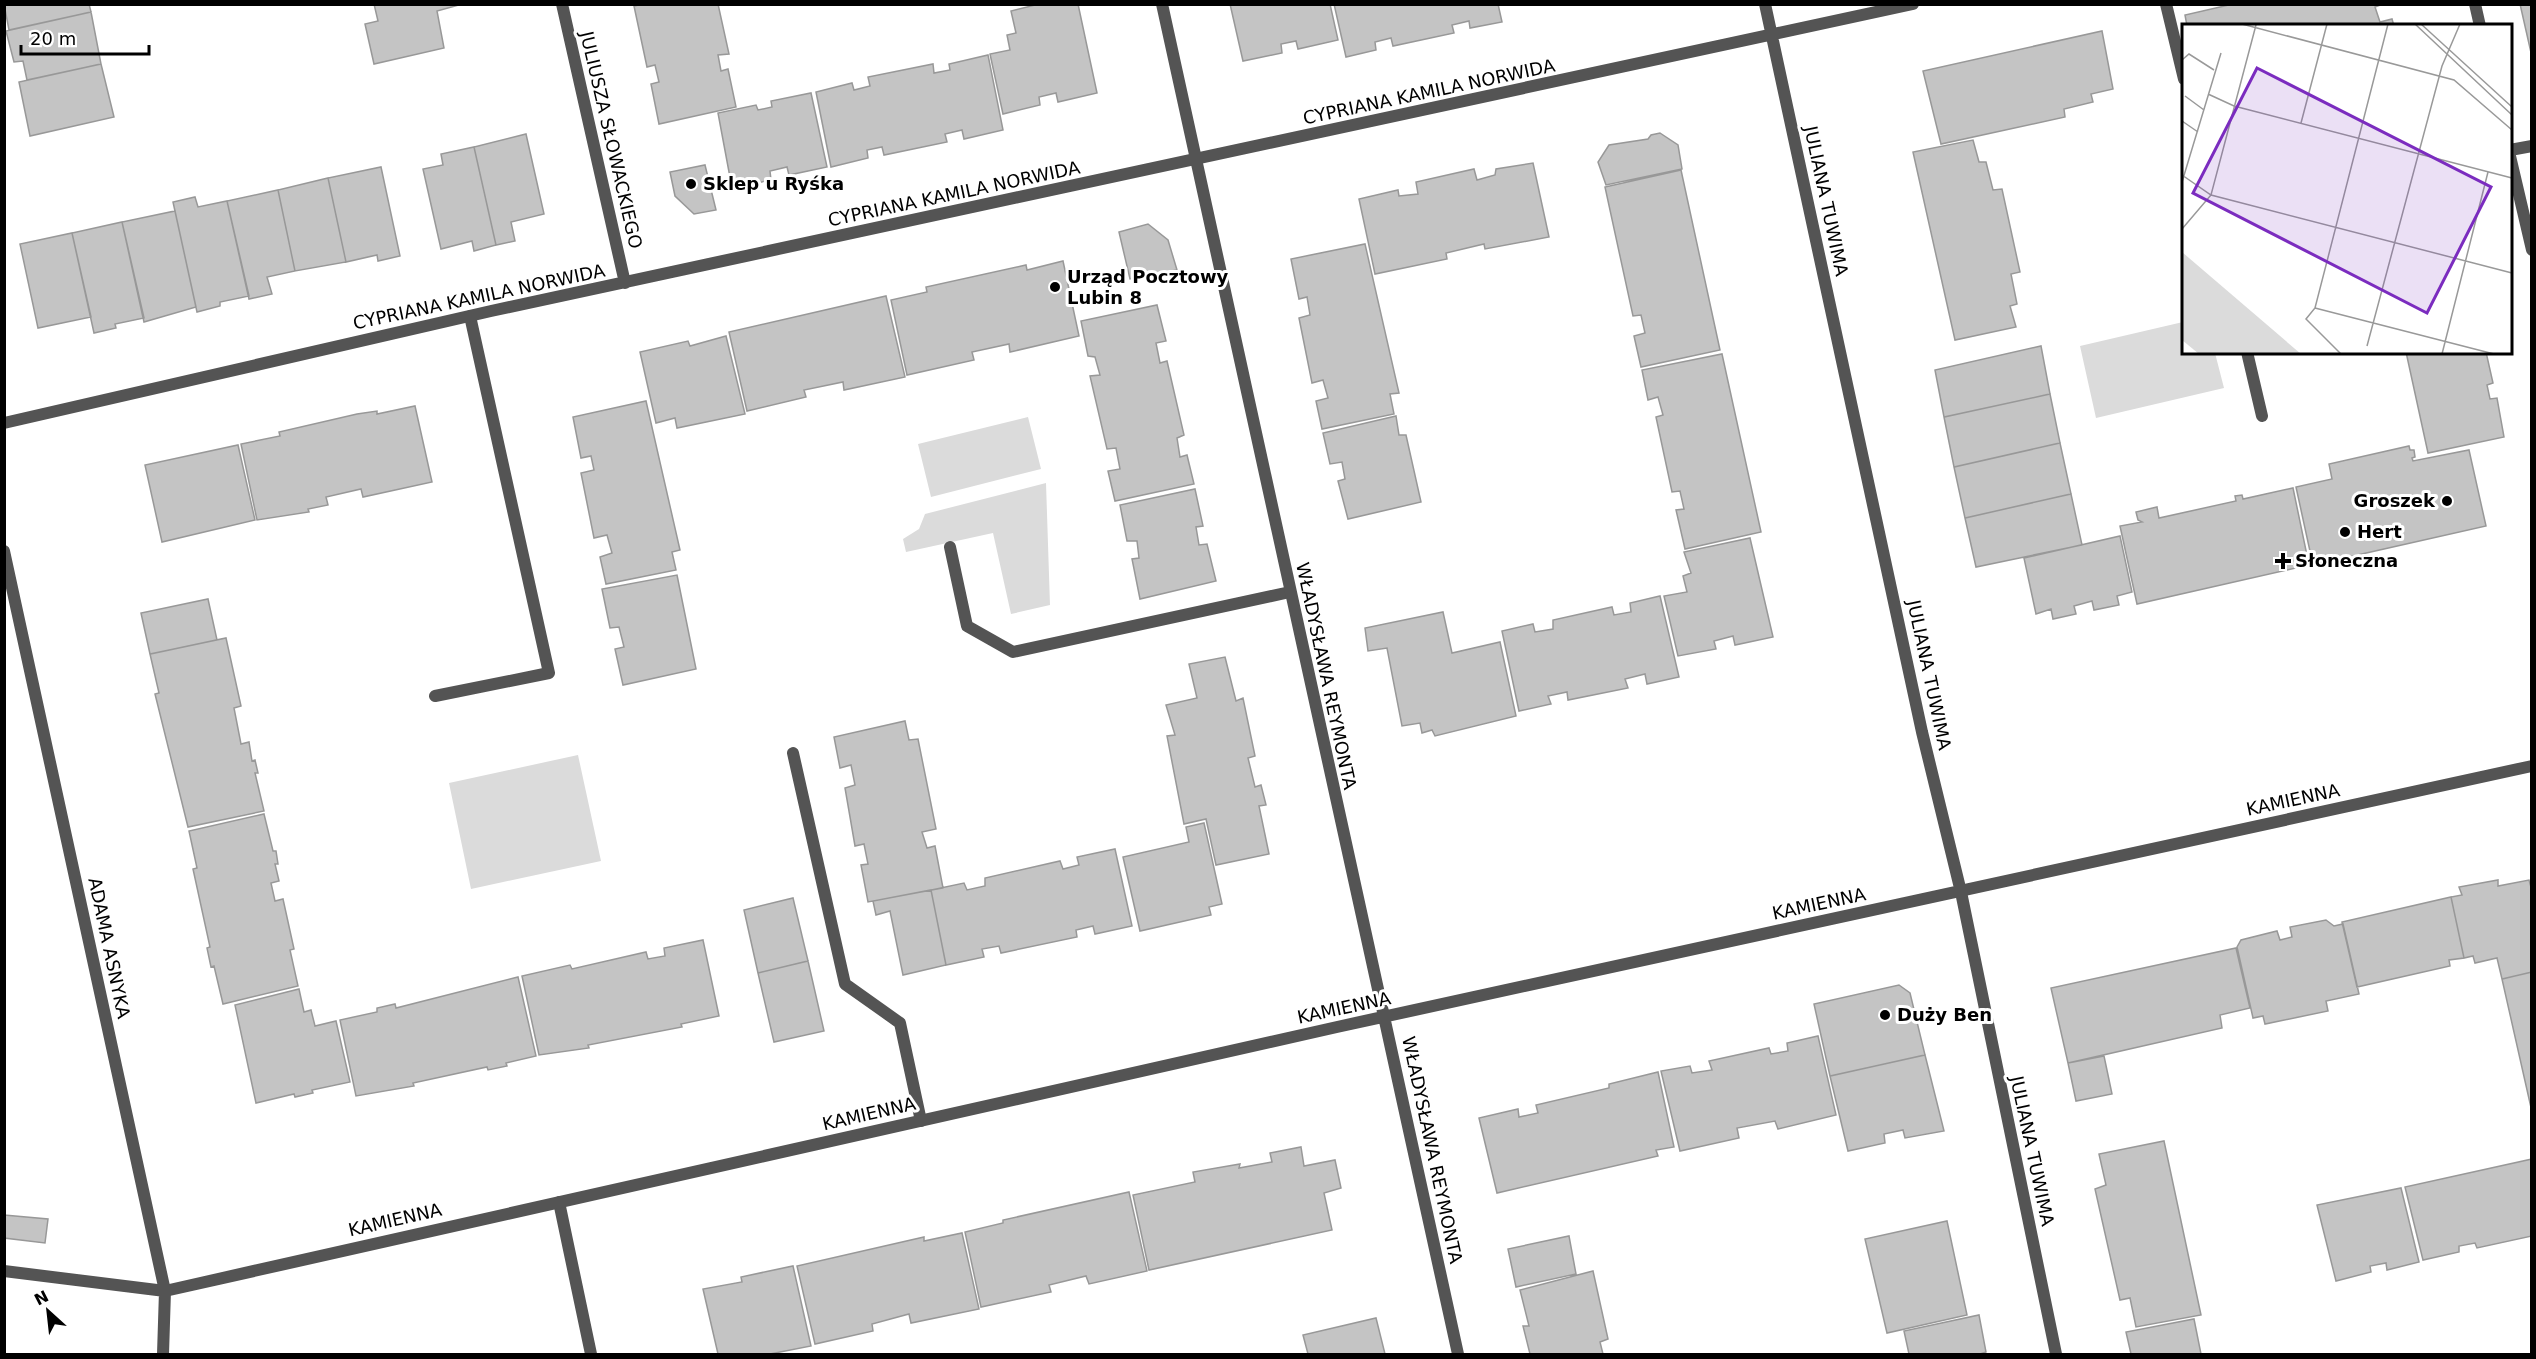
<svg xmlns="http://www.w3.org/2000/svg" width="2536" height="1359" viewBox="0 0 2536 1359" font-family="'DejaVu Sans',sans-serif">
	<rect width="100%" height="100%" fill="#fff"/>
	<path fill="#dbdbdb" d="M2183 322 2184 352 2215 353 2224 388 2096 418 2080 346Z
		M1028 417 1041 469 931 497 918 444Z
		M1046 483 1050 605 1011 614 993 533 906 552 903 539 919 529 925 514Z
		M578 755 601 861 471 889 449 783Z"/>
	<path fill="#c4c4c4" stroke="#989898" stroke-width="1.5" d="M4 4H89L91 12 9 30Z
		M374 4H459V5L437 11 444 48 374 64 365 24 378 21Z
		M644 4H718L729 54 718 55 721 71 728 69 736 107 659 124 651 84 659 82 655 65 647 67 634 6Z
		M1039 4H1078L1097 93 1058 102 1056 93 1039 97 1040 105 1003 114 990 54 1010 50 1007 35 1016 33 1011 11Z
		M1230 4H1330L1338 40 1298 49 1296 41 1281 44 1282 53 1243 61Z
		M1334 4H1498L1502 22 1470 28 1469 21 1452 25 1454 33 1393 46 1391 38 1375 42 1376 50 1346 57Z
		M2233 4H2383L2375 7 2380 22 2392 19 2394 26H2187L2185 15Z
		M2520 4H2532V57Z
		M91 12 101 64 27 80 23 61 14 62 6 31Z
		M2102 31 2113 89 2091 94 2093 102 2064 109 2065 117 1941 144 1923 71Z
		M988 55 1003 130 964 139 962 130 945 134 947 142 884 155 882 147 867 150 868 158 831 167 816 92 852 83 854 90 870 86 868 77 933 64 934 73 950 70 949 64Z
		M101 64 114 117 30 136 19 82Z
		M811 93 827 167 789 175 787 167 770 171 771 180 732 188 718 113 756 105 758 110 772 107 771 101Z
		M1660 133 1678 145 1682 169 1606 185 1598 162 1609 145 1648 139 1651 135Z
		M526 134 544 214 511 222 515 241 496 245 474 147Z
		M1973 140 1979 162H1986L1993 190 2002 189 2020 272 2011 274 2017 304 2010 306 2016 327 1955 340 1913 152Z
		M474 147 496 245 474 251 472 241 441 249 423 169 443 165 441 154Z
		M1533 163 1549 237 1485 249 1484 244 1446 253 1447 259 1375 274 1359 199 1398 190 1399 196 1418 194 1416 182 1474 169 1477 180 1495 175 1496 169Z
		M705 165 716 210 694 214 675 196 670 172Z
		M381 167 400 256 378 261 377 255 346 262 328 178Z
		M1681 170 1720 350 1641 367 1634 336 1645 333 1641 315 1633 316 1605 187Z
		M328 178 346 262 295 271 278 190Z
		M278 190 295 271 267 277 272 294 249 299 227 201Z
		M195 197 198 207 227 201 249 296 220 302V306L197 312 173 202Z
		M175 211 196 307 144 322 122 222Z
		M122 222 144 318 115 324 116 328 94 333 72 233Z
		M1148 224 1168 240 1177 270 1130 279 1119 232Z
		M72 233 91 317 38 328 20 244Z
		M1365 244 1399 393 1390 394 1394 414 1322 429 1316 401 1328 398 1323 380 1312 383 1299 318 1310 315 1307 297 1299 299 1291 259Z
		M1063 261 1079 336 1010 352 1009 344 972 352 974 360 907 375 891 300 927 292 926 287 1026 265 1027 270Z
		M886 296 905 377 844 390 843 382 804 390 806 397 747 411 729 332Z
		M1157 305 1166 341 1156 343 1160 363 1167 361 1184 435 1177 438 1180 457 1187 455 1194 484 1115 501 1108 471 1120 469 1116 448 1107 449 1090 376 1100 375 1095 357 1088 356 1081 321Z
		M726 336 745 414 677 428 675 418 656 423 640 352 688 341 690 346Z
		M2041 346 2050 394 1944 417 1935 370Z
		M2406 352H2486L2493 383 2487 385 2490 399 2497 398 2504 437 2428 453Z
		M1722 354 1761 532 1685 549 1676 510 1684 509 1680 491 1672 492 1656 417 1663 415 1658 397 1648 400 1642 370Z
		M2050 394 2060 443 1954 467 1944 417Z
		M646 401 680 550 672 552 676 570 606 584 600 557 612 553 607 535 594 538 581 473 594 470 591 456 581 458 573 417Z
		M415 406 432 482 363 497 361 489 326 497 328 505 308 509 309 512 257 520 241 444 280 436 279 432 357 414 377 411V414Z
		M1396 416 1399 435H1406L1421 502 1348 519 1338 481 1345 479 1342 462 1330 464 1323 433Z
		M2060 443 2071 494 1965 518 1954 467Z
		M238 445 255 520 162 542 145 465Z
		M2409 446 2410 450H2414L2415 457 2412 458 2413 461 2469 450 2486 526 2313 565 2296 487 2332 479 2329 464Z
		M2293 488 2309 565 2137 604 2120 526 2142 522 2138 520 2136 512 2157 507 2159 518 2236 501 2235 496 2242 495 2243 499Z
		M1195 489 1203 526 1196 527 1199 545 1207 544 1216 581 1140 599 1132 559 1139 558 1137 541H1127L1120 505Z
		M2071 494 2082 545 1976 567 1965 518Z
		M2120 536 2132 592 2117 596 2119 605 2094 610 2092 601 2074 606 2076 614 2053 619 2051 609 2036 614 2024 558Z
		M1750 538 1773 637 1735 645 1733 636 1714 641 1716 649 1678 656 1664 596 1687 592 1683 576 1691 573 1684 552Z
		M677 575 696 669 623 685 615 649 624 647 619 627 610 628 602 589Z
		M1660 596 1679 677 1647 684 1645 674 1625 679 1628 688 1568 700 1567 692 1548 696 1551 704 1519 711 1502 631 1533 624 1535 632 1553 629V620L1612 607 1614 615 1631 612 1630 603Z
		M208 599 217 640 150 654 141 613Z
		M1443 612 1452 653 1500 642 1516 716 1435 736 1432 730 1422 733 1420 723 1402 726 1387 648 1368 651 1365 628Z
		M226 638 241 706 234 708 241 744 249 742 252 761 255 760 258 773H255L264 811 188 827 155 694 159 693 150 654Z
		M1225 657 1236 701 1243 698 1255 756 1248 758 1255 787 1261 785 1266 805 1259 806 1269 854 1216 865 1206 819 1184 824 1167 736 1175 735 1166 705 1197 698 1189 664Z
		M905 721 909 740 918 739 936 829 922 832 927 848 935 846 943 888 868 902 861 865 868 864 864 844 855 846 845 788 855 785 851 765 840 768 834 737Z
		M264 814 273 851H276L278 864H275L279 881 271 883 275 901 283 899 294 949 290 950 298 986 223 1004 214 966 211 967 207 948 210 947 193 869 197 868 189 831Z
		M1204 823 1222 904 1209 907 1211 915 1140 931 1123 857 1189 842 1186 827Z
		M1115 849 1132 926 1095 934 1093 926 1076 930 1077 937 1001 953 999 946 982 949 984 957 946 965 931 890 964 883 967 890 985 886V878L1060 861 1063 869 1079 865 1077 857Z
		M2498 880V886L2529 880 2532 891V972L2502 979 2497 958 2475 963 2473 956 2464 958 2451 897 2462 895 2459 887Z
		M931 890 946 965 903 975 890 911 876 915 873 901Z
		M2451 897 2464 958 2449 960 2450 966 2357 987 2342 922Z
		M793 898 808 961 758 973 744 910Z
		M2326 920 2334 926 2343 924 2359 994 2326 1001 2328 1011 2265 1024 2263 1016 2253 1018 2237 947 2241 940 2277 931 2280 940 2292 937 2290 927Z
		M703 940 719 1016 681 1024 682 1027 588 1045 589 1048 539 1055 522 976 570 965 572 969 646 952 648 959 665 956 664 948Z
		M2236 948 2250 1008 2220 1015 2222 1028 2068 1063 2051 988Z
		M808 961 824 1031 774 1042 758 973Z
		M2532 972V1112L2502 979Z
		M518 977 536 1056 506 1063 507 1066 488 1070 487 1067 413 1083 414 1086 356 1096 340 1020 377 1012V1008L395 1004 396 1008Z
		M1899 985 1910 993 1925 1055 1830 1076 1814 1004Z
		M299 989 304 1012 311 1010 315 1026 336 1021 350 1082 312 1090 313 1093 295 1097 294 1094 256 1103 235 1005Z
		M1818 1036 1836 1115 1778 1129 1775 1121 1737 1128 1739 1138 1680 1151 1661 1071 1690 1066 1692 1073 1712 1070 1709 1061 1769 1048 1771 1054 1788 1051 1787 1043Z
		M1925 1055 1944 1131 1905 1138 1903 1130 1884 1134 1885 1143 1848 1151 1830 1076Z
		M2104 1056 2112 1094 2076 1101 2068 1063Z
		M1658 1072 1674 1147 1656 1150 1658 1156 1497 1193 1479 1118 1518 1109 1519 1117 1538 1113 1536 1105 1609 1088V1084Z
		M2164 1141 2201 1315 2136 1327 2130 1298 2120 1300 2095 1189 2106 1185 2099 1154Z
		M1301 1147 1304 1166 1335 1160 1341 1188 1324 1193 1332 1230 1149 1270 1133 1195 1195 1182 1193 1172 1240 1164 1239 1168 1272 1162 1270 1153Z
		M2532 1159V1236L2477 1248 2475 1243 2459 1246V1252L2423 1260 2405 1187Z
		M2401 1188 2419 1262 2387 1270 2386 1263 2370 1266 2371 1272 2336 1281 2317 1205Z
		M1129 1192 1147 1271 1089 1284 1086 1276 1049 1285 1051 1292 981 1307 965 1232 1003 1223V1220Z
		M4 1215 48 1219 45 1243 4 1238Z
		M1947 1221 1967 1315 1887 1333 1865 1239Z
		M962 1233 979 1309 911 1323 909 1314 872 1324 873 1331 815 1344 797 1266 924 1237V1241Z
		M1569 1236 1576 1274 1516 1287 1508 1249Z
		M793 1266 811 1346 770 1354H718L703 1289 742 1282 741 1277Z
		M1593 1271 1608 1339 1600 1342 1603 1354H1530L1523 1326H1529L1520 1290Z
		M1979 1315 1986 1352 1980 1354H1909L1904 1331Z
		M1376 1318 1385 1354H1308L1303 1335Z
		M2194 1319 2201 1354H2131L2126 1332Z"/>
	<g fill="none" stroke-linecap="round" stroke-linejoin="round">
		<path stroke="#545454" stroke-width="12" d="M2166 4 2184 79
			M2510 150 2532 146
			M2247 352 2262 416
			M950 547 967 626 1013 652 1290 592
			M435 696 549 673 470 316
			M793 753 845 984 900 1023 921 1121
			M559 1202 591 1354"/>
		<path stroke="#545454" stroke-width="12" d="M562 4 625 283
			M1162 4 1458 1354
			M1765 4 1922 732 1961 892 2056 1354
			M2475 4 2480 26
			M2510 156 2532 250
			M4 423 491 311 1913 4
			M4 551 165 1291 163 1354
			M4 1271 165 1291 1337 1027 2532 766"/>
	</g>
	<g fill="#000" stroke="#fff" stroke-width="2">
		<circle cx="691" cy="184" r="6"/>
		<circle cx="1055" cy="287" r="6"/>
		<circle cx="2447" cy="501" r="6"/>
		<circle cx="2345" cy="532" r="6"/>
		<path d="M2280 552h6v6h6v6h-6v6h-6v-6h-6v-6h6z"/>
		<circle cx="1885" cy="1015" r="6"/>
	</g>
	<g text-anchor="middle" stroke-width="6" stroke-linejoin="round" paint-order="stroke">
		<g font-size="18" fill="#000" stroke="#fff">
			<text transform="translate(1429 92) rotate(-12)" y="6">CYPRIANA KAMILA NORWIDA</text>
			<text transform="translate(611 140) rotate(77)" y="6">JULIUSZA SŁOWACKIEGO</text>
			<text transform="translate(954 194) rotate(-12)" y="6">CYPRIANA KAMILA NORWIDA</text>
			<text transform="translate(1826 201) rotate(78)" y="6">JULIANA TUWIMA</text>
			<text transform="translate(479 297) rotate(-12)" y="6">CYPRIANA KAMILA NORWIDA</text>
			<text transform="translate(1929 675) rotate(78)" y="6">JULIANA TUWIMA</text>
			<text transform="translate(1326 676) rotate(78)" y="6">WŁADYSŁAWA REYMONTA</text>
			<text transform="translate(2293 800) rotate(-12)" y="6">KAMIENNA</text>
			<text transform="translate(1819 904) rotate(-12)" y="6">KAMIENNA</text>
			<text transform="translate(109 948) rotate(78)" y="6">ADAMA ASNYKA</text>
			<text transform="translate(1344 1008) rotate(-12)" y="6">KAMIENNA</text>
			<text transform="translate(869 1114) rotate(-13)" y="6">KAMIENNA</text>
			<text transform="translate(1432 1150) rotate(78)" y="6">WŁADYSŁAWA REYMONTA</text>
			<text transform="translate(2032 1151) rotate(78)" y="6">JULIANA TUWIMA</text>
			<text transform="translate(395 1220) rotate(-13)" y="6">KAMIENNA</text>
		</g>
		<g font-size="18" font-weight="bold" fill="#000" stroke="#fff" text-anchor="start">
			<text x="703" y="190">Sklep u Ryśka</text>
			<text x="1067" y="283">Urząd Pocztowy<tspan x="1067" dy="21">Lubin 8</tspan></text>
			<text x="2435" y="507" text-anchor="end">Groszek</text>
			<text x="2357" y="538">Hert</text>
			<text x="2295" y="567">Słoneczna</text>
			<text x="1897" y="1021">Duży Ben</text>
		</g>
	</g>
	<g transform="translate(2182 24)">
		<rect width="330" height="330" fill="#fff"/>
		<path d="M0 228 119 330H17L0 316Z" fill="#dbdbdb"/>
		<path fill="none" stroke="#999" stroke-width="1.5" d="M60 0 272 56 330 106M233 0 330 91M239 0 330 83M0 36 7 30 32 46M26 70 52 82 330 154M3 72 22 86M0 97 16 108M119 99 145 0M0 151 29 171 330 249M0 158 39 29M0 205 29 171 74 1M133 284 312 330M185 322 260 42 278 0M159 330 124 295 133 284 206 0M260 330 306 148"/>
		<path fill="#7b2cbf" fill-opacity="0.15" stroke="#7b2cbf" stroke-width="3" d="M75 44 309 163 245 289 11 169Z"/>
		<rect width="330" height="330" fill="none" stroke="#000" stroke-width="3"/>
	</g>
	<rect width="2536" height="1359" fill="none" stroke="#000000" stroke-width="12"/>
	<g transform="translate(48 1311) rotate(333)" stroke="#ffffff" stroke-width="4.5" paint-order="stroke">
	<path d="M0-4.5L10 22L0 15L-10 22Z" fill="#000000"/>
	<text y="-9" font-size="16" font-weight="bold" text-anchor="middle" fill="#000000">N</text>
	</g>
	<path d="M21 45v9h128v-9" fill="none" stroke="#000000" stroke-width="3"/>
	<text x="30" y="45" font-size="18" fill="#000000" stroke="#ffffff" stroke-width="4.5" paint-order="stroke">20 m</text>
</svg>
